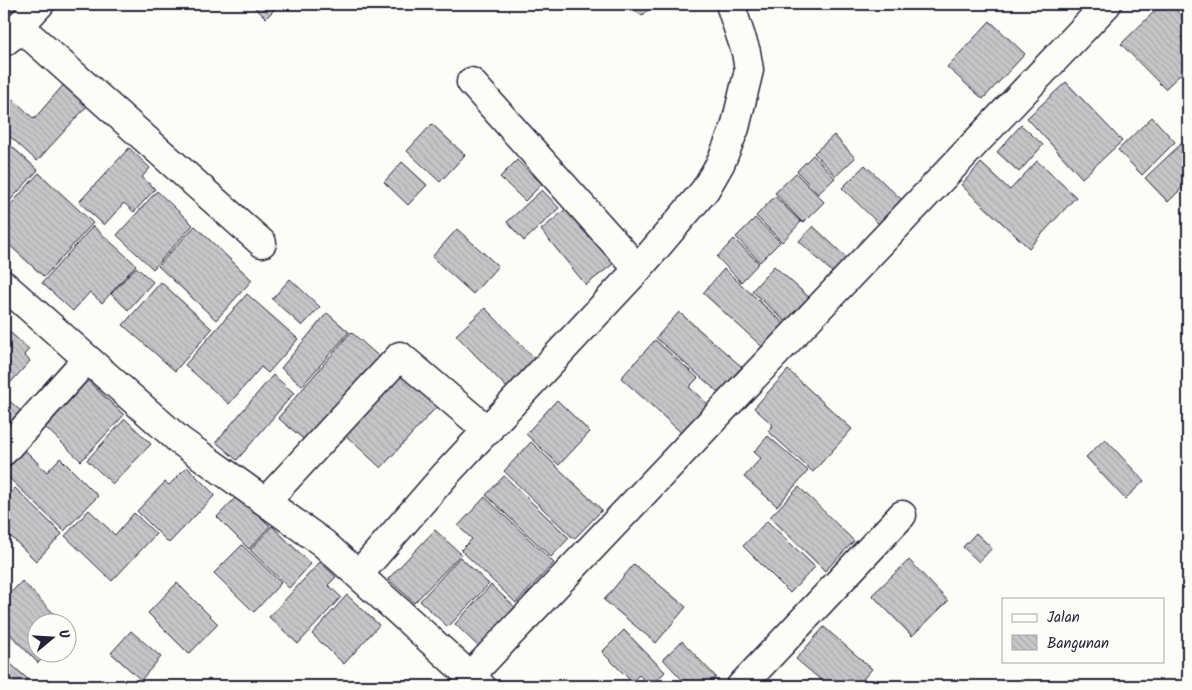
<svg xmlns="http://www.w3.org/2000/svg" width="1192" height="690" viewBox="0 0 1192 690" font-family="Kalam,sans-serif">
	<defs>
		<pattern id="building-back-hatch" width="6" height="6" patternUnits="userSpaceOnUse" patternTransform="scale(1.25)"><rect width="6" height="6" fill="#c6c6c8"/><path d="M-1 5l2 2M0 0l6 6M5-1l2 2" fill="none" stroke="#aaaaad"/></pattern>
	</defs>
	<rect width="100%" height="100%" fill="#fdfcf7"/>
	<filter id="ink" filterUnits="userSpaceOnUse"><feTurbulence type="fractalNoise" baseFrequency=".02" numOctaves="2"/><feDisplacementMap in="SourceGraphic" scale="10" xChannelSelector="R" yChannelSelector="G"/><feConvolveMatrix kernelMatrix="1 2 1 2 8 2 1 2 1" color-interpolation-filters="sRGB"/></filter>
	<g filter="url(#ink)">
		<path fill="url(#building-back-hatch)" stroke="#22223b" d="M4 4H21L4 27Z
			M251 4H280L266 18Z
			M628 4H654L642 16Z
			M1162 4H1170L1188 22V67L1165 89 1121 44Z
			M990 21 1025 54 983 99 947 67Z
			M1066 82 1122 141 1082 178 1027 118Z
			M65 83 88 105 37 161 4 131V109L13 99 34 119Z
			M1152 117 1175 142 1142 175 1118 150Z
			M432 124 465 155 440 182 407 151Z
			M1021 125 1043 145 1019 172 997 152Z
			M834 135 855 158 836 176 814 153Z
			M1184 141 1188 145V182L1168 202 1145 178Z
			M9 144 38 170 4 207V150Z
			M129 148 150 168 142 177 155 189 134 212 124 203 104 225 79 202Z
			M813 155 835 178 818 194 797 171Z
			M517 160 542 184 525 201 500 177Z
			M1037 161 1076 197 1029 248 961 185 981 163 1010 190Z
			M402 162 427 185 408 205 384 182Z
			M865 165 904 202 881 226 842 188Z
			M39 173 93 223 44 277 4 240V212Z
			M796 173 824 202 803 223 775 193Z
			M542 190 559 208 524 241 507 222Z
			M157 191 193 225 153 269 117 235Z
			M775 196 801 222 782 242 756 216Z
			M567 208 613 264 586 285 541 230Z
			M755 218 780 242 760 262 736 237Z
			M93 226 136 265 102 303 90 292 73 311 42 283Z
			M195 226 252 280 216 320 158 266Z
			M813 226 848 259 834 274 799 241Z
			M457 229 498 266 473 294 432 257Z
			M734 239 759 263 741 282 717 257Z
			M774 266 811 299 788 324 752 291Z
			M136 267 153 282 128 310 111 294Z
			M724 269 789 328 768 352 703 293Z
			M290 279 320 307 302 326 272 299Z
			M161 282 212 329 175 371 123 325Z
			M247 294 298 339 268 373 261 367 229 404 185 365Z
			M485 308 540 364 511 392 456 335Z
			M679 312 742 367 719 393 656 338Z
			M327 313 349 332 302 386 281 368Z
			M4 327 29 349 24 355 30 361 4 390Z
			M351 332 384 361 312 446 278 418Z
			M655 340 698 378 689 387 711 407 685 436 621 378Z
			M401 370 439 404 381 468 343 433Z
			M788 370 852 429 813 472 768 431 773 425 754 408Z
			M273 375 294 393 237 460 216 442Z
			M86 379 124 415 81 461 43 425Z
			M4 396 23 413 7 432 4 429Z
			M557 400 590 432 559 465 526 434Z
			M125 419 151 444 113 484 87 460Z
			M768 436 808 471 777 506 744 477 761 458 754 452Z
			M1105 439 1144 481 1125 499 1086 457Z
			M531 442 602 510 574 539 504 471Z
			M24 449 47 472 60 458 98 496 64 531 4 473Z
			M187 467 215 495 169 543 137 511 165 482 169 485Z
			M504 476 569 538 551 557 486 495Z
			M799 487 854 541 825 571 770 517Z
			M15 488 62 534 36 561 4 530V500Z
			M238 495 270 526 249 549 217 517Z
			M485 497 554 563 516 603 461 550 472 539 458 526Z
			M89 510 115 535 134 513 156 534 112 581 65 536Z
			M767 521 815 567 790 593 743 546Z
			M272 526 311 564 289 588 250 550Z
			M435 530 461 554 414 603 388 579Z
			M976 533 992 548 979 562 963 547Z
			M242 545 281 583 254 612 214 573Z
			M460 557 489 584 448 627 420 601Z
			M909 560 948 601 912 636 872 595Z
			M320 562 336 577 328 585 341 597 298 644 269 617Z
			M634 564 686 607 656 643 604 600Z
			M22 581 62 622H38V652H49L38 663 4 628V600Z
			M177 583 218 624 189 654 148 613Z
			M491 585 517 609 480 648 455 624Z
			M347 595 379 625 344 664 312 634Z
			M824 627 872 669 857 686H828L796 659Z
			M624 630 665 672 651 686 639 675 632 682 602 652Z
			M131 631 161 657 141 680 111 653Z
			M682 641 716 677 706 686H688L663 659Z
			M4 658 31 682 27 686H4Z"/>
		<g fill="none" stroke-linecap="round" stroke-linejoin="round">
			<defs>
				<path id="minor" d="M11 35 40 4
					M4 42 16 33 28 34 262 243
					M471 82 638 269
					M4 285 179 440 323 543 481 686
					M4 451 86 360
					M266 501 400 356 488 431
					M359 574 446 474 638 269 705 190 720 164 735 128 749 70 746 52 730 4
					M470 676 1107 4
					M741 686 902 515"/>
			</defs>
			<use href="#minor" stroke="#22223b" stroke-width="31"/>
			<use href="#minor" stroke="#fdfcf7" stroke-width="28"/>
		</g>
	</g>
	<rect width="1192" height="690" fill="none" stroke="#fdfcf7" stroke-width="20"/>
	<rect x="10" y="10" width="1172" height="670" fill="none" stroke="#22223b" stroke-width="2" filter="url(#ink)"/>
	<rect x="1002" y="598" width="162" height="65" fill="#fdfcf7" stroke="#a5a5ac"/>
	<rect x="1012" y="614" width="25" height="8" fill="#fdfcf7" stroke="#a5a5ac"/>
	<text x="1047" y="622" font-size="15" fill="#22223b">Jalan</text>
	<rect x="1012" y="635" width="25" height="15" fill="url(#building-back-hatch)" stroke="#a5a5ac"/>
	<text x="1047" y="648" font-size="15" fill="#22223b">Bangunan</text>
	<g transform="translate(52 638) rotate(72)"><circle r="24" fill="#fdfcf7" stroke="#a5a5ac"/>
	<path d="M0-4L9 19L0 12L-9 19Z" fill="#22223b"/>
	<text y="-8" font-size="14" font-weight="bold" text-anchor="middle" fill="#22223b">U</text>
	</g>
</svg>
